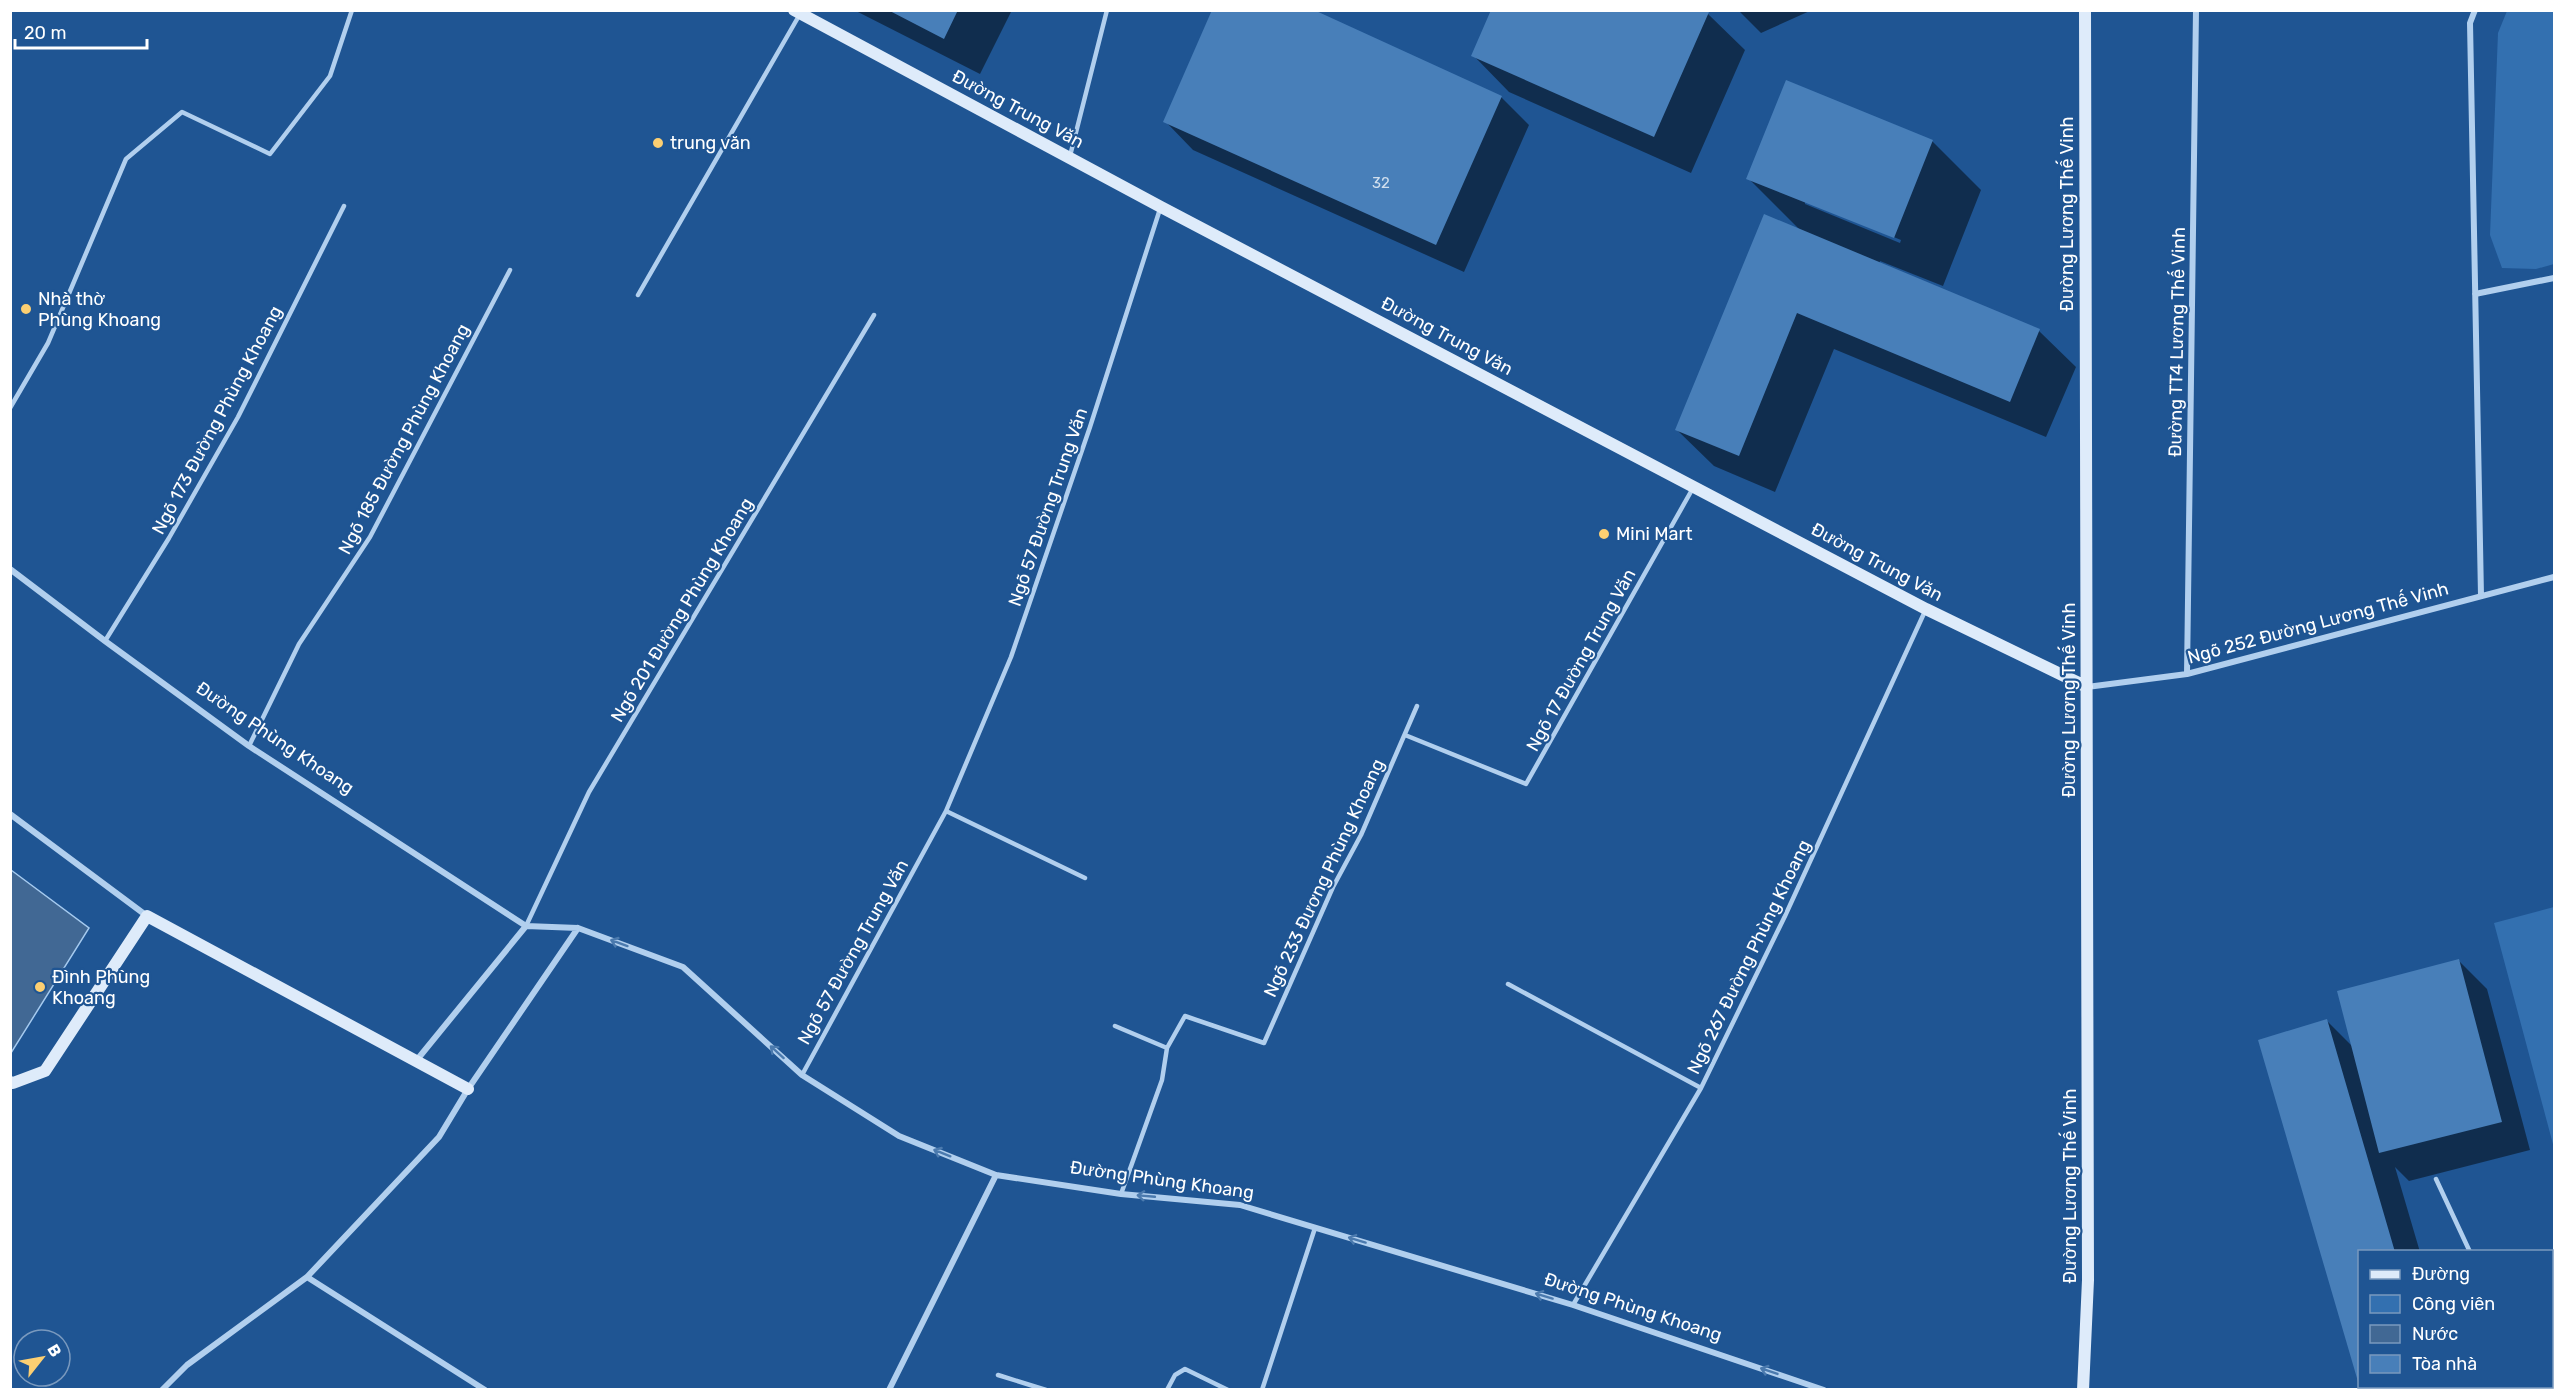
<svg xmlns="http://www.w3.org/2000/svg" width="2565" height="1400" viewBox="0 0 2565 1400" font-family="Rubik,sans-serif">
	<rect width="100%" height="100%" fill="#1f5593"/>
	<path fill="#3370b0" d="M2507 11H2554V264L2536 269 2502 268 2490 235 2498 33Z
		M2554 907V1148L2494 923Z"/>
	<path fill="#416894" stroke="#a5caef" stroke-width="1.5" d="M11 870 89 928 11 1053Z"/>
	<path fill="#0007" fill-rule="evenodd" d="M854 10H1012L980 74Z
		M1701 10 1708 14 1745 50 1691 173 1509 92 1473 55Z
		M1738 10H1812L1761 33Z
		M1501 97 1529 125 1464 272 1193 150 1165 121Z
		M1932 141 1981 190 1943 286 1880 261 1879 264 2039 331 2076 367 2046 437 1834 349 1775 492 1714 466 1677 430 1801 231 1748 178ZM1805 201 1901 240 1900 243 1805 204Z
		M2459 961 2487 989 2530 1150 2409 1181 2395 1167 2420 1252H2360V1382L2259 1041 2327 1021 2354 1048Z
		M2361 1386H2460V1390H2362Z"/>
	<path fill="#487fb9" d="M888 10H958L944 39Z
		M1212 10H1314L1502 96 1436 245 1163 122Z
		M1491 10H1705L1709 12 1654 137 1471 56Z
		M1786 80 1933 140 1894 238 1746 179Z
		M1764 214 2040 329 2010 402 1797 313 1739 456 1675 430Z
		M2459 959 2502 1122 2379 1153 2337 991Z
		M2327 1019 2395 1252H2360L2359 1385 2258 1040Z
		M2360 1386H2435L2436 1390H2360Z"/>
	<g fill="none" stroke-linecap="round" stroke-linejoin="round">
		<path stroke="#b1cfee" stroke-width="4.5" d="M1070 156 1107 10
			M638 295 800 14
			M10 408 48 343 126 159 182 112 270 154 330 76 352 10
			M105 641 169 538 238 417 344 206
			M1405 735 1526 784 1693 488
			M249 746 299 644 370 537 510 270
			M946 811 1085 878
			M526 926 589 792 874 315
			M1508 984 1701 1088
			M1115 1026 1167 1048
			M802 1075 946 811 1011 657 1090 427 1160 209
			M2436 1179 2470 1252
			M1121 1194 1162 1080 1167 1048 1185 1016 1264 1043 1333 887 1361 835 1417 706
			M1573 1305 1701 1088 1785 916 1926 609
			M998 1375 1046 1390
			M2531 1386 2532 1390
			M1167 1390 1175 1375 1185 1369 1228 1390
			M1262 1390 1315 1228"/>
		<path stroke="#b1cfee" stroke-width="6" d="M2475 10 2470 23 2481 596
			M2475 294 2554 278
			M10 569 105 641 249 746 526 926 578 928 683 967 802 1075 899 1136 996 1175 1121 1194 1240 1205 1573 1305 1824 1390
			M2187 674 2196 10
			M2087 687 2187 674 2554 577
			M10 814 147 916
			M416 1061 526 926
			M307 1277 485 1390
			M162 1390 187 1365 307 1277 439 1137 468 1089 578 928
			M889 1390 996 1175"/>
		<path stroke="#deebfa" stroke-width="12" d="M794 10 1161 207 1926 609 2087 687
			M10 1082 13 1083 45 1071 147 916 468 1089
			M2083 1390 2088 1280 2085 10"/>
	</g>
	<defs><path id="oneway-shaft" d="M-6 0H5M1.5-3L5.5 0L1.5 3" fill="none" stroke-width="1.6" stroke-linecap="round" stroke-linejoin="round" transform="scale(1.5)"/></defs>
	<g stroke="#4b7aae">
		<use href="#oneway-shaft" transform="translate(619 943) rotate(-160)"/>
		<use href="#oneway-shaft" transform="translate(777 1052) rotate(-138)"/>
		<use href="#oneway-shaft" transform="translate(942 1153) rotate(-158)"/>
		<use href="#oneway-shaft" transform="translate(1146 1196) rotate(-175)"/>
		<use href="#oneway-shaft" transform="translate(1357 1240) rotate(-163)"/>
		<use href="#oneway-shaft" transform="translate(1544 1296) rotate(-163)"/>
		<use href="#oneway-shaft" transform="translate(1769 1371) rotate(-161)"/>
	</g>
	<g fill="#fccf72" stroke="#1f5593" stroke-width="2">
		<circle cx="658" cy="143" r="6"/>
		<circle cx="26" cy="309" r="6"/>
		<circle cx="1604" cy="534" r="6"/>
		<circle cx="40" cy="987" r="6"/>
	</g>
	<g text-anchor="middle" stroke-width="4.5" stroke-linejoin="round" paint-order="stroke">
		<g font-size="15" fill="#d1dfee">
			<text x="1381" y="188">32</text>
		</g>
		<g font-size="18" fill="#fff" stroke="#1f5593">
			<text transform="translate(1018 109) rotate(28)" y="6">Đường Trung Văn</text>
			<text transform="translate(2067 214) rotate(-90)" y="6">Đường Lương Thế Vinh</text>
			<text transform="translate(1447 336) rotate(28)" y="6">Đường Trung Văn</text>
			<text transform="translate(2177 342) rotate(-89)" y="6">Đường TT4 Lương Thế Vinh</text>
			<text transform="translate(217 420) rotate(-62)" y="6">Ngõ 173 Đường Phùng Khoang</text>
			<text transform="translate(404 439) rotate(-62)" y="6">Ngõ 185 Đường Phùng Khoang</text>
			<text transform="translate(1048 507) rotate(-71)" y="6">Ngõ 57 Đường Trung Văn</text>
			<text transform="translate(1877 562) rotate(28)" y="6">Đường Trung Văn</text>
			<text transform="translate(682 610) rotate(-59)" y="6">Ngõ 201 Đường Phùng Khoang</text>
			<text transform="translate(2318 623) rotate(-15)" y="6">Ngõ 252 Đường Lương Thế Vinh</text>
			<text transform="translate(1581 660) rotate(-61)" y="6">Ngõ 17 Đường Trung Văn</text>
			<text transform="translate(2069 700) rotate(-90)" y="6">Đường Lương Thế Vinh</text>
			<text transform="translate(275 738) rotate(34)" y="6">Đường Phùng Khoang</text>
			<text transform="translate(1324 878) rotate(-65)" y="6">Ngõ 233 Đương Phùng Khoang</text>
			<text transform="translate(853 952) rotate(-61)" y="6">Ngõ 57 Đường Trung Văn</text>
			<text transform="translate(1749 957) rotate(-64)" y="6">Ngõ 267 Đường Phùng Khoang</text>
			<text transform="translate(1162 1180) rotate(8)" y="6">Đường Phùng Khoang</text>
			<text transform="translate(2070 1186) rotate(-90)" y="6">Đường Lương Thế Vinh</text>
			<text transform="translate(1633 1307) rotate(18)" y="6">Đường Phùng Khoang</text>
		</g>
		<g font-size="18" fill="#fff" stroke="#1f5593" text-anchor="start">
			<text x="670" y="149">trung văn</text>
			<text x="38" y="305">Nhà thờ<tspan x="38" dy="21">Phùng Khoang</tspan></text>
			<text x="1616" y="540">Mini Mart</text>
			<text x="52" y="983">Đình Phùng<tspan x="52" dy="21">Khoang</tspan></text>
		</g>
	</g>
	<rect width="2565" height="1400" fill="none" stroke="#ffffff" stroke-width="24"/>
	<rect x="2358" y="1250" width="195" height="138" fill="#1f5593" stroke="#7999be" stroke-width="1.5"/>
	<rect x="2370" y="1270" width="30" height="9" fill="#deebfa" stroke="#7999be" stroke-width="1.5"/>
	<text x="2412" y="1280" font-size="18" fill="#ffffff">Đường</text>
	<rect x="2370" y="1295" width="30" height="18" fill="#3370b0" stroke="#7999be" stroke-width="1.5"/>
	<text x="2412" y="1310" font-size="18" fill="#ffffff">Công viên</text>
	<rect x="2370" y="1325" width="30" height="18" fill="#416894" stroke="#7999be" stroke-width="1.5"/>
	<text x="2412" y="1340" font-size="18" fill="#ffffff">Nước</text>
	<rect x="2370" y="1355" width="30" height="18" fill="#487fb9" stroke="#7999be" stroke-width="1.5"/>
	<text x="2412" y="1370" font-size="18" fill="#ffffff">Tòa nhà</text>
	<g transform="translate(42 1358) rotate(59)"><circle r="28" fill="#1f5593" stroke="#7999be" stroke-width="1.5"/>
	<path d="M0-4.5L10 22L0 15L-10 22Z" fill="#fccf72"/>
	<text y="-9" font-size="16" font-weight="bold" text-anchor="middle" fill="#ffffff">B</text>
	</g>
	<path d="M15 39v9h132v-9" fill="none" stroke="#ffffff" stroke-width="3"/>
	<text x="24" y="39" font-size="18" fill="#ffffff" stroke="#1f5593" stroke-width="4.5" paint-order="stroke">20 m</text>
</svg>
